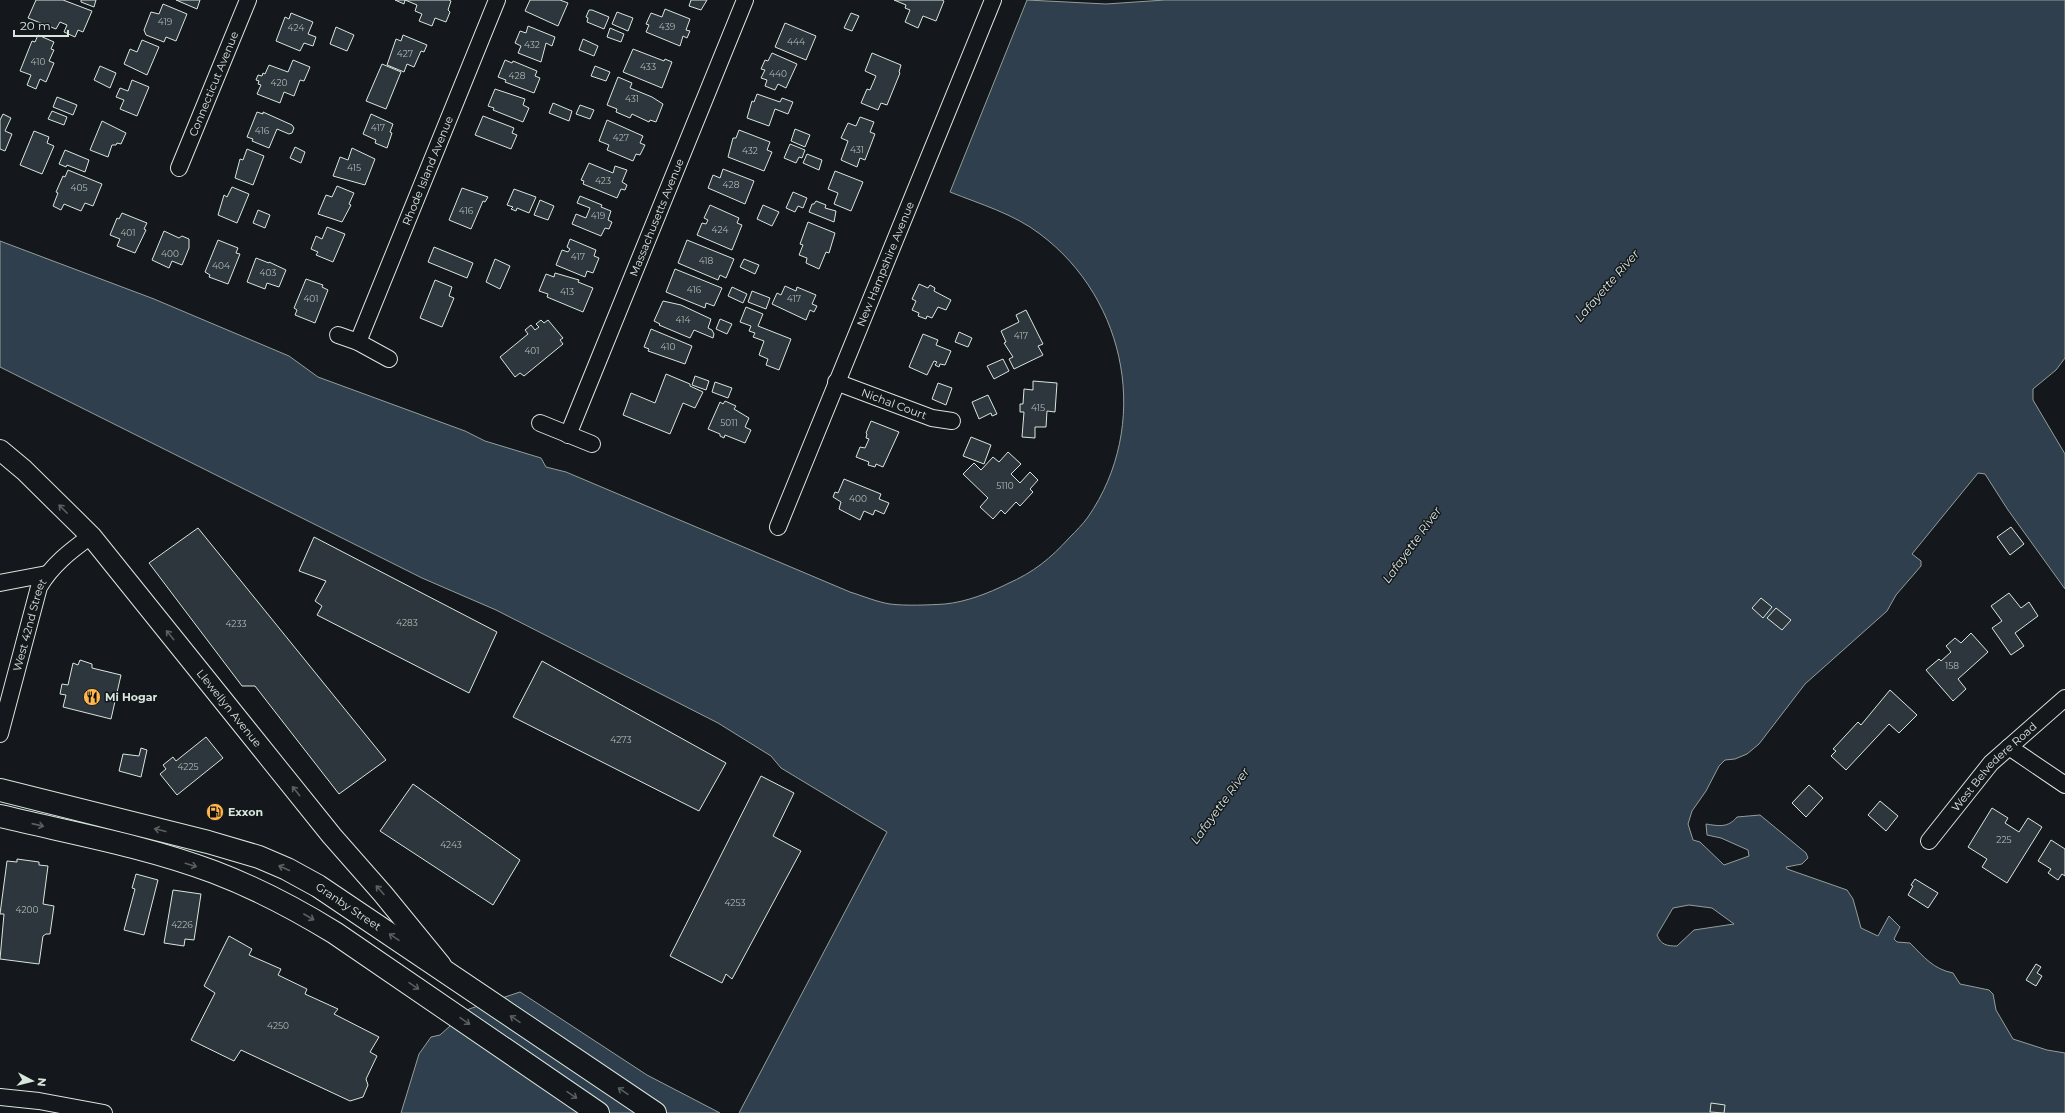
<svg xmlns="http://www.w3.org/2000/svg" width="2065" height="1113" viewBox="0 0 2065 1113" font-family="Montserrat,sans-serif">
	<rect width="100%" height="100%" fill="#14181c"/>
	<path fill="#2f3f4d" stroke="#939e99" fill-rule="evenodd" d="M1027 0 1106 4 1165 0H2065V358L2056 370 2033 389V400L2065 454V589L2008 510 1985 474 1978 473 1912 554 1921 561V566L1896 595 1887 611 1805 684 1759 744 1747 754 1735 759 1725 760 1719 766 1706 791 1692 811 1688 824 1693 840 1700 842 1724 865 1749 856 1748 850 1721 838 1707 835 1706 824C1719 826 1728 828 1737 817L1760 815 1806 853 1808 858 1802 864 1786 867 1787 869 1847 890 1853 899 1861 928 1878 936 1889 916 1900 927 1894 939 1897 942 1910 943C1924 957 1933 969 1953 973L1960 984 1989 990 1993 994 1996 1010 2013 1039 2047 1050 2065 1053V1113H739L887 832 781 768 771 756 718 723 496 610 422 578 0 367V241L154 299 289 356 318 377 465 431 485 441 541 458 546 467 566 472 850 592C863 596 877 602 890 604 905 606 930 605 945 604 966 602 989 593 1007 584 1034 572 1050 559 1070 537 1076 531 1083 524 1088 517 1151 426 1128 300 1040 234 1014 214 980 204 950 192ZM1689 905 1712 908 1734 924 1694 930 1677 946C1667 946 1661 945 1657 935L1673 908Z
		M520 992 647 1075 720 1113H401L419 1054 431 1037 440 1035 469 1009Z"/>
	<path fill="#2c363c" stroke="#d8e6dc" d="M36 0H63L92 11 83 32 78 30 75 37 64 32 67 25 60 22 56 29 28 18Z
		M81 0H96L94 7 81 2Z
		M176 0H200L197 9Z
		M395 0H449L451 1 448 10 450 12 446 22 435 18 432 26 419 21 422 14 415 11 417 5 405 0 404 4Z
		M530 0H560L568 3 558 26 525 11Z
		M691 0H707L701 10 689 6Z
		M894 0H942L944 1 936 21 923 16 918 28 905 22 910 10 905 8 906 5Z
		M163 4 187 14 176 41 166 37 164 42 146 35 144 30 151 12 159 14Z
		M665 9 690 19 686 30 690 31 687 38 683 36 680 46 646 32 649 25 646 24 651 13 662 17Z
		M589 10H592L609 17 604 29 587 22 588 18 586 17Z
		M617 12 633 18 628 31 612 24Z
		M291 13 313 22 308 34 316 37 313 46 304 43 300 51 276 41 285 17 289 19Z
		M851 13 859 16 852 31 844 28Z
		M785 23 816 36 806 60 775 47Z
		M528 26 555 37 552 46 546 43 541 62 518 53 521 46 515 43 520 31 526 33Z
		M336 27 354 35 347 51 330 44Z
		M610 28 624 34 621 42 607 37Z
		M38 35 54 42 51 49 54 50 49 61 54 63 46 82 40 79 36 89 27 85 31 75 20 71 32 41 35 42Z
		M403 35 427 45 424 52 421 51 414 67 407 64 404 72 387 65 396 39 401 41Z
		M583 39 598 46 594 56 579 50Z
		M142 40 159 47 147 75 124 64 130 49 137 52Z
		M633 49 664 61 665 59 672 62 662 88 623 72Z
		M772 53 797 64 786 88 778 84 775 90 765 86 767 80 761 78 765 70 761 69 765 60 768 61Z
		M872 53 901 65 899 72 900 73 887 105 881 103 878 110 861 103 867 89 870 90 876 76 865 71Z
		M293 60 310 67 304 81 300 80 294 96 284 92 280 103 257 94 261 85 258 84 259 81 256 80 258 75 262 76 263 73 265 74 269 65 288 72Z
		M505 60 512 63 513 61 537 71 535 76 540 78 534 93 505 82 506 80 498 77Z
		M382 64 401 72 386 109 366 101Z
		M100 66 116 73 110 88 94 80Z
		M595 66 610 72 606 81 591 76Z
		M618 77 632 83 630 88 652 97 663 104 656 122 650 120 649 122 632 114 630 118 616 112 617 109 607 105Z
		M132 80 149 87 137 116 120 109 124 100 116 97 120 88 128 91Z
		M495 89 525 99 523 105 529 108 523 122 493 110 494 108 488 106Z
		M757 94 780 102 782 98 793 102 788 114 775 109 769 126 747 118 752 101 754 102Z
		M57 97 77 105 73 115 53 107Z
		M553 103 572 111 569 121 549 113Z
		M580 105 594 110 590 119 576 114Z
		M52 111 67 117 64 125 48 119Z
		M257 112 263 114V112L292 125 294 128 292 133 289 134 277 129 269 148 252 141 253 139 247 137Z
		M3 114 11 118 5 131 12 134 5 151 0 149V120Z
		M371 114 393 124 390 132 392 133 387 148 375 143 376 140 363 134Z
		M483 116 514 128 512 133 517 135 511 149 475 135Z
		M860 117 874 122 870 132 875 134 865 160 860 158 857 167 841 160 848 141 841 138 848 123 856 126Z
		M607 120 643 136 640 143 645 145 640 155 636 154 633 161 607 150 609 145 599 141Z
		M102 121 126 133 121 144 117 143 116 145H112L108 157 90 150Z
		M795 129 810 135 805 147 791 141Z
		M739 130 770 142 767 150 772 152 764 171 728 157 733 138H736Z
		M34 131 49 137 47 143 54 146 42 174 20 165Z
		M790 144 805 150 802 158 799 157 796 163 784 158Z
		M295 147 305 152 301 163 290 158Z
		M352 148 375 159 365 185 333 176 340 157 348 160Z
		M247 149 264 156 253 185 235 178 240 159 243 160Z
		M65 150 89 160 85 172 67 165 66 167 59 164Z
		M807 154 822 160 819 170 803 163Z
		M589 163 613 173 615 166 627 170 622 182 627 185 625 190 621 189 617 198 583 184 584 181 581 180Z
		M723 169 754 181 745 204 708 188 713 175 720 178Z
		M68 170 102 184 93 206 85 203 81 211 64 204 61 210 53 206 58 193 56 192 63 176 65 177Z
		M835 171 863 182 851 211 834 204 838 193 828 189Z
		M337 186 354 193 349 204 351 205 342 222 318 214 326 195 332 197Z
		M232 187 249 194 237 223 218 215 224 195 227 197Z
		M462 188 488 197 485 202 483 201 471 229 449 220Z
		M514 189 536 197 529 213 517 208 516 211 511 209 513 207 507 205Z
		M793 192 807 198 803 208 798 206 795 212 786 208Z
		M580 196 602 205 601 207 611 211 608 220 612 222 609 229 605 228 601 236 572 224 576 214 586 218 590 208 577 203Z
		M540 200 554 206 548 220 534 215Z
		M816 201 826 205 825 208 836 211 834 222 809 212 812 204H814Z
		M710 205 739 218 737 223 742 225 732 250 697 235 702 223 706 224 708 220 704 218Z
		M763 205 779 212 772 226 757 219Z
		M258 210 270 215 265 228 253 223Z
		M122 213 147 223 144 229 146 230 135 253 117 246 120 239 110 235 117 218 119 219Z
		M808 222 835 233 829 253 826 252 819 269 806 263 807 258 799 255 803 245 800 244Z
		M327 227 345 234 333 262 316 255 318 252 311 249 316 236 322 239Z
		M164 231 179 238 182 236 189 239V248L182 265 172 261 169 268 152 260Z
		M570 239 596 250 594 256 599 258 593 273 587 271 585 277 556 265 562 250 568 252 570 249 567 247Z
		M218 240 238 248 236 253 240 254 228 284 209 277 210 275 205 272Z
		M687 240 734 259 726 278 720 275 718 280 678 263Z
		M434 247 473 263 467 278 428 262Z
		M256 258 269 263V262L286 270 279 287 267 283 265 289 247 282Z
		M495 259 510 266 500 289 486 282Z
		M744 259 759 265 755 274 740 267Z
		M675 269 722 288 714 306 706 303 705 308 666 292Z
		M555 273 579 280 578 282 593 288 583 312 547 297 548 294 539 291 546 274 554 277Z
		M306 279 323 285 322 287 328 290 315 323 295 315 297 310 294 308Z
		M435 280 452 287 449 296 454 298 442 327 420 318Z
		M919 284 928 288 930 285 935 288 934 291 951 300 946 310 938 307 932 318 927 316 926 319 918 316 919 313 912 310 916 301 912 299Z
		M785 286 796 291 797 287 816 295 812 304 817 306 814 312 810 310 806 320 772 304 777 293 781 295Z
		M732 287 747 294 743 303 728 296Z
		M752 291 770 298 766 309 748 302Z
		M663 301 681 305 711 319 708 328 712 330 714 334 713 338 694 330 690 338 659 325 660 324 654 321Z
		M746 307 763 314 758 326 791 339 779 370 766 365 768 359 759 355 764 341 753 337 755 333 749 331 751 326 740 322Z
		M1026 310 1043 344 1038 346 1043 355 1014 369 1009 359 1013 357 1004 343 1006 342 1001 331 1019 322 1016 315Z
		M720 319 732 324 727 334 716 329Z
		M541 320 544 323 548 320 563 338 560 340 563 344 524 376 520 373 515 377 500 357 528 334 525 330 531 325 535 330 539 327 536 324Z
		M651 329 692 346 685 364 648 351 649 349 644 347Z
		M959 332 972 338 968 347 955 342Z
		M923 334 938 340 936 345 951 351 945 365 940 364 939 367 935 365 937 362 934 361 927 375 909 367Z
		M1003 359 1009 371 994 379 987 366Z
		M666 374 690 384V386L703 392 695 408 683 403 670 434 623 415 631 393 655 403Z
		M695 376 709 381 706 390 692 385Z
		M1033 381 1057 383 1055 412 1047 411 1046 427H1035V438L1022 437 1024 412H1020V404H1023L1024 389 1033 390Z
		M715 382 732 388 728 398 712 392Z
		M938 383 952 388 946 405 932 399Z
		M988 395 997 414 992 416 991 413 979 419 972 402Z
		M725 401 736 406 734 409 749 418 745 427 751 430 745 443 725 435 724 438 720 436V434L708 429 720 402 723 404Z
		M871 421 899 432 883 467 876 464 875 467 868 465 869 462 856 457 860 447 865 448 869 439 866 438 867 434 866 433Z
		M971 437 991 445 984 464 963 456Z
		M1008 452 1021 464 1011 474 1020 483 1030 472 1038 480 1030 489 1033 492 1020 506 1016 502 1005 514 1001 510 993 519 980 507 988 498 963 474 974 463 981 470 993 457 999 462Z
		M844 479 881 494 879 499 889 503 884 514 875 510 873 515 864 511 860 520 839 509 841 502 833 497 835 492 838 493Z
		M2011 527 2024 544 2010 555 1997 537Z
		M198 528 386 760 339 794 255 686H242L149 563Z
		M314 537 497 632 469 693 317 615 322 606 315 601 326 581 299 571Z
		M2009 593 2021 608 2029 602 2038 616 2015 633 2024 646 2011 655 1992 628 2002 621 1991 606Z
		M1761 598 1772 607 1763 618 1752 608Z
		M1776 608 1791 620 1782 630 1767 618Z
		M1971 633 1988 652 1958 679 1966 689 1953 701 1926 670 1939 659 1941 661 1951 652 1946 646 1955 638 1961 643Z
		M80 660 92 664V668L121 675 111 719 63 707 66 695 60 694 62 684 68 685 73 663 78 665Z
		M542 661 726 763 699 811 513 717Z
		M1890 690 1917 715 1899 733 1889 724 1846 770 1831 756 1836 751 1833 749 1858 722 1861 725Z
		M206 737 223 758 177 795 160 774 166 769 163 765 173 757 176 761Z
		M141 748 147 750 141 777 119 771 123 754 139 756Z
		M761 776 794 793 773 836 801 851 732 979 726 974 722 983 670 956Z
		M413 784 520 860 493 905 380 831Z
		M1809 785 1823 798 1806 817 1792 803Z
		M1880 801 1898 816 1886 831 1868 815Z
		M1992 808 2008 818 2005 823 2019 832 2028 818 2042 827 2007 883 1982 867 1987 859 1968 847Z
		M2051 840 2065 849V876L2062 874 2058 880 2048 873 2051 869 2038 861Z
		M17 859 39 862V865L48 866 43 904 54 906 50 934H46L43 936 39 964 0 959 4 914H0L7 861 17 862Z
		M136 874 158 880 144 935 124 930 135 889 132 888Z
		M1915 879 1938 893 1928 908 1908 895 1913 886 1911 885Z
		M173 890 201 894 194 940 185 939 184 946 164 943Z
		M229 936 252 949 249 955 281 969 278 975 307 989 305 994 338 1009 334 1014 379 1037 370 1052 377 1056 366 1079 368 1085 363 1097 350 1101 241 1050 234 1061 191 1040 215 993 204 986Z
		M2036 964 2041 967 2037 973 2042 976 2036 986 2026 980Z
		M1711 1103 1725 1105 1724 1113 1710 1112Z"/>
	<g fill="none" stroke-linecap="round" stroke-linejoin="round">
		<defs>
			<g id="minor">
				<path id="s1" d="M179 168 248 0"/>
				<path d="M338 335 358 342 389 359"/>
				<path id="s2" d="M358 342 497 0"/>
				<path id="s3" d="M836 382 932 418 952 421"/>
				<path d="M540 423 592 444"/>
				<path id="s4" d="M568 435 745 0"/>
				<path id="s5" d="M778 527 993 0"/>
				<path d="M0 583 47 574"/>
				<path id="s6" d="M0 734 39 587C52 565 70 551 91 536"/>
				<path d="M2009 747 2065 785"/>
				<path id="s7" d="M1929 841 1991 763 2065 698"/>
				<path d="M0 1097 39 1101 104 1113"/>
			</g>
			<g id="tertiary">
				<path id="s8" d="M0 450 24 470 91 536 332 836 383 894 441 965"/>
			</g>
			<g id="primary">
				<path id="s9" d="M0 790 208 842 259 857 287 869 318 886 655 1113"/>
				<path d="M0 816C71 833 145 846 214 872 256 888 296 909 335 933L598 1113"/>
			</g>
		</defs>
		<use href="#minor" stroke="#d8e6dc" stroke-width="18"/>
		<use href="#tertiary" stroke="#d8e6dc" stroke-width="22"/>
		<use href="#primary" stroke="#d8e6dc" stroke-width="24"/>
		<use href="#minor" stroke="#14181c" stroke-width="16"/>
		<use href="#tertiary" stroke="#14181c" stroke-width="20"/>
		<use href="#primary" stroke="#14181c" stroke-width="22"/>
	</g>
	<defs><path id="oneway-shaft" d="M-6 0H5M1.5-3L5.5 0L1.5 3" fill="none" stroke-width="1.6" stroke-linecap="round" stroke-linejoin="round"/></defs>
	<g stroke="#59605f">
		<use href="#oneway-shaft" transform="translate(63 509) rotate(-135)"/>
		<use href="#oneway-shaft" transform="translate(170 635) rotate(-129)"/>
		<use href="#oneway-shaft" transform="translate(296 791) rotate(-129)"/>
		<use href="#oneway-shaft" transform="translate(38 825) rotate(13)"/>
		<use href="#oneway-shaft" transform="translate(160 830) rotate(-166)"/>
		<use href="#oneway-shaft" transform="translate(191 865) rotate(17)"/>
		<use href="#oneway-shaft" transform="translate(284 868) rotate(-156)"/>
		<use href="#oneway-shaft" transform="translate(380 890) rotate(-132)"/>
		<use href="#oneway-shaft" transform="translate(309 917) rotate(30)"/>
		<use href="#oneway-shaft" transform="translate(394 937) rotate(-146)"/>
		<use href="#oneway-shaft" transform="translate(414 986) rotate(34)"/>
		<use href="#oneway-shaft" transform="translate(515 1019) rotate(-146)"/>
		<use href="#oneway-shaft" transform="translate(465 1021) rotate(35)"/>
		<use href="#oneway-shaft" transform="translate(623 1091) rotate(-146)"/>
		<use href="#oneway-shaft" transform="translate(572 1095) rotate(34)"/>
	</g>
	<defs>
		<symbol id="restaurant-disc" viewBox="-11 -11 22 22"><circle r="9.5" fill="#ffb74d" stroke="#14181c"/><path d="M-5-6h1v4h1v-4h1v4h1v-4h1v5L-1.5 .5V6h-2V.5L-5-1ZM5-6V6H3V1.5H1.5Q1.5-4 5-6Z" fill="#111"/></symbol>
		<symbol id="fuel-disc" viewBox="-11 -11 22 22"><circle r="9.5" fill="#ffb74d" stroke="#14181c"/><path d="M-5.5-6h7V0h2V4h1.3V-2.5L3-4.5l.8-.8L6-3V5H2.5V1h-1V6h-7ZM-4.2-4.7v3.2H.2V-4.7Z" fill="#111"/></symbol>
	</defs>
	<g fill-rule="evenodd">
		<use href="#restaurant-disc" x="82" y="687" width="20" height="20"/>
		<use href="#fuel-disc" x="205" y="802" width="20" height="20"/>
	</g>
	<g text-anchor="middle" stroke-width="3" stroke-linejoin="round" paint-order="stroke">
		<g font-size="9" fill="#adbab4">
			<text x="165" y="25">419</text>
			<text x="667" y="30">439</text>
			<text x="296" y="31">424</text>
			<text x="796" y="45">444</text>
			<text x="532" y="48">432</text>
			<text x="405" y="57">427</text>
			<text x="38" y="65">410</text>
			<text x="648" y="70">433</text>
			<text x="778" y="77">440</text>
			<text x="517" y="79">428</text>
			<text x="279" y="86">420</text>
			<text x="632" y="102">431</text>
			<text x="378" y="131">417</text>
			<text x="262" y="134">416</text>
			<text x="621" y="141">427</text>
			<text x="857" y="153">431</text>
			<text x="750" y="154">432</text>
			<text x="354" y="171">415</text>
			<text x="603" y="184">423</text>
			<text x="731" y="188">428</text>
			<text x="79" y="191">405</text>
			<text x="466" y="214">416</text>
			<text x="598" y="219">419</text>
			<text x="720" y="233">424</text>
			<text x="128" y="236">401</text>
			<text x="170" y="257">400</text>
			<text x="578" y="260">417</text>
			<text x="706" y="264">418</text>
			<text x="221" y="269">404</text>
			<text x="268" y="276">403</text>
			<text x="694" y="293">416</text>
			<text x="567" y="295">413</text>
			<text x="311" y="302">401</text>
			<text x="794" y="302">417</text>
			<text x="683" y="323">414</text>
			<text x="1021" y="339">417</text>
			<text x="668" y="350">410</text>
			<text x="532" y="354">401</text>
			<text x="1038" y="411">415</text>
			<text x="729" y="426">5011</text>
			<text x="1005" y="489">5110</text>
			<text x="858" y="502">400</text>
			<text x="407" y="626">4283</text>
			<text x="236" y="627">4233</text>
			<text x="1952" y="669">158</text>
			<text x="621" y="743">4273</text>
			<text x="188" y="770">4225</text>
			<text x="2004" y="843">225</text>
			<text x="451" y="848">4243</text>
			<text x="735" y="906">4253</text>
			<text x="27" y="913">4200</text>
			<text x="182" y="928">4226</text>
			<text x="278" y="1029">4250</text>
		</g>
		<g font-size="11" fill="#d8e6dc" stroke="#14181c">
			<text dy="4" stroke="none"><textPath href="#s1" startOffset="91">Connecticut Avenue</textPath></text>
			<text dy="4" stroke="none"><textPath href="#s2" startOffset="185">Rhode Island Avenue</textPath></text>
			<text dy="4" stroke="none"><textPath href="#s4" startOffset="235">Massachusetts Avenue</textPath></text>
			<text dy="4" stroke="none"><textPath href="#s5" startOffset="284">New Hampshire Avenue</textPath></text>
			<text dy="4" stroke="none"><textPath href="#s3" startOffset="62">Nichal Court</textPath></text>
			<text dy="4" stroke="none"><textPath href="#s6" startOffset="113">West 42nd Street</textPath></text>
			<text dy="4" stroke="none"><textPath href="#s8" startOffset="346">Llewellyn Avenue</textPath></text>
			<text dy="4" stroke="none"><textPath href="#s7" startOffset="99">West Belvedere Road</textPath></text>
			<text dy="4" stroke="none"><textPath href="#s9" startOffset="370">Granby Street</textPath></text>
		</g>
		<g font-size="11" font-weight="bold" fill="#d8e6dc" stroke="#14181c" text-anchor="start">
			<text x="105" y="701">Mi Hogar</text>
			<text x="228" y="816">Exxon</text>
		</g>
		<g font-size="12" font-style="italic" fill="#d8e6dc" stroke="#14181c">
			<text transform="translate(1607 286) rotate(-49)" y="4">Lafayette River</text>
			<text transform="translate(1412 545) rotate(-54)" y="4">Lafayette River</text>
			<text transform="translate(1220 806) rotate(-54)" y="4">Lafayette River</text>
		</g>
	</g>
	<g transform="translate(32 1081) rotate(97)" stroke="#14181c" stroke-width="3" paint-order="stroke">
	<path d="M0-3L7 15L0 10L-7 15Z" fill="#d8e6dc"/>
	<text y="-6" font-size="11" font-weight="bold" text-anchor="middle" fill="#d8e6dc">N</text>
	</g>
	<path d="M14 30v6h54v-6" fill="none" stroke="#d8e6dc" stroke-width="2"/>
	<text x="20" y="30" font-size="12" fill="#d8e6dc" stroke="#14181c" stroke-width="3" paint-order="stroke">20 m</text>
</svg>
